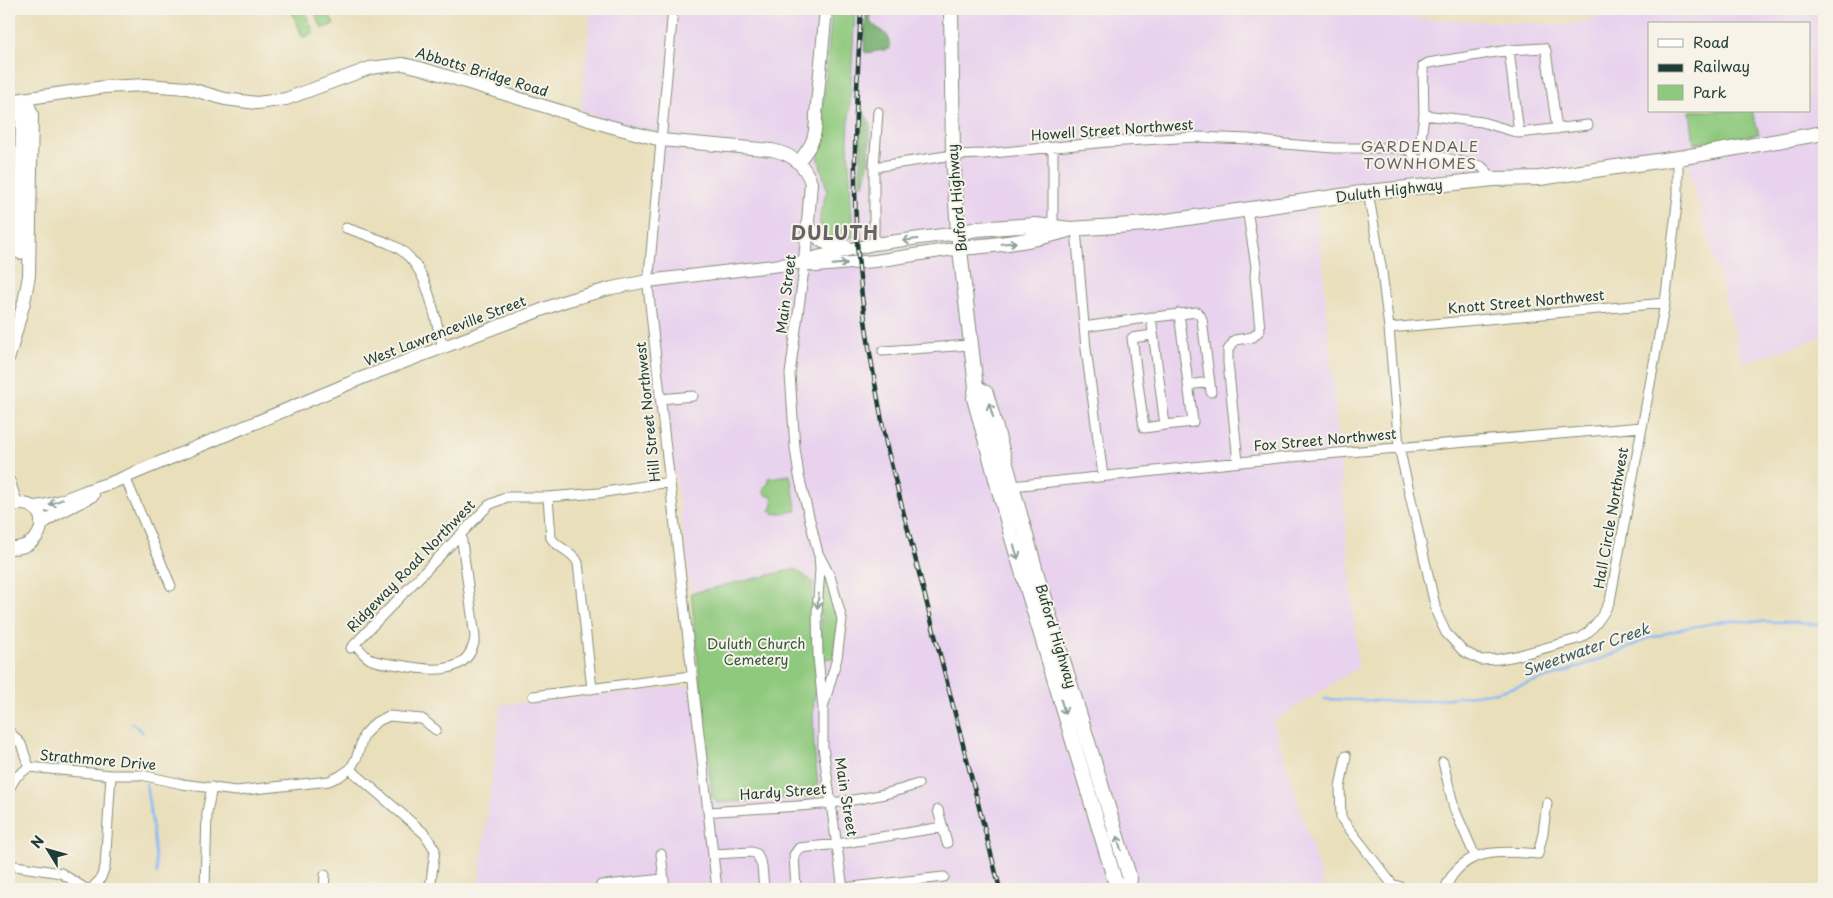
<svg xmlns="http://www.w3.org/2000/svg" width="1833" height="898" viewBox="0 0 1833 898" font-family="'Playpen Sans',sans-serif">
	<rect width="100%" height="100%" fill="#f7f3e8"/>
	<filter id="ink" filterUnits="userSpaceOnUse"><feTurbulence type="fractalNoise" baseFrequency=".02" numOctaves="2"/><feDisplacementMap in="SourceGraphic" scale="10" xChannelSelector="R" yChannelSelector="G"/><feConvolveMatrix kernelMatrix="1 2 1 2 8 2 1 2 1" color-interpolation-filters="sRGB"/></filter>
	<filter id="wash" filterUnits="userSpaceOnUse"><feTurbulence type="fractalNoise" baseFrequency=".0096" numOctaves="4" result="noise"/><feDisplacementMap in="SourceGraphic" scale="20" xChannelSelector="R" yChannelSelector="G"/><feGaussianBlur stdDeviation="1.12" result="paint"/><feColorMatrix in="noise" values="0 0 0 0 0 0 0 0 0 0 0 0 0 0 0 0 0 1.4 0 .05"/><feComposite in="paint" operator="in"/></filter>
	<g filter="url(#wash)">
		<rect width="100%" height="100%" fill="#e9dfbb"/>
		<path fill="#e8d2ee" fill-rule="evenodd" d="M591 9H1190L1567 25 1633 9H1824V336L1743 363 1684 151 1493 181 1316 192 1358 667 1273 722 1325 889H478L501 705 700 685 712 798 718 803 816 796 819 793 814 747 813 712 816 679 812 605 813 582 795 569 691 593 675 472 654 395 644 290V278L659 134 580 111ZM1649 24H1809V111H1752L1759 134 1694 143 1690 111H1649Z"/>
		<path fill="#8fc97e" stroke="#578359" d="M300 9H304L314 33 303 38 292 12Z
			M313 9H327L334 24 322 29Z
			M832 9H855L848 140 853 237 832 240 824 235 820 227V214L827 190 818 157 823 134V105Z
			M1690 111H1752L1759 134 1694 144Z
			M790 475 797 511 774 514 770 511 773 505 772 496H768L764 493V487L769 483 768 478Z
			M795 569 813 582 812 605 816 679 813 712 814 747 819 793 816 796 718 803 712 798 691 593Z
			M826 576 839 617 833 658 825 659 823 657 820 611 823 578Z"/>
		<path fill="#73ad6d" stroke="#497550" d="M866 9H872L870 22 888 36 890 49 866 53 864 51Z
			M862 109 871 124 869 163 864 186 860 182V132Z"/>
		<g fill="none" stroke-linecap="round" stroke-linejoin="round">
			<path stroke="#89b9f5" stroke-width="2.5" d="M1325 699 1383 701H1426L1497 692 1557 675 1621 651 1646 639 1681 629 1725 621 1785 622 1824 625
				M132 723 143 732
				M146 784 152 823 157 874"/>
		</g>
	</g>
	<g filter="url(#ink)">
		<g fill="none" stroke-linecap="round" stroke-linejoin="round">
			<defs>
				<path id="street" d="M673 9 648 286 665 440 717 889
					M1509 50 1519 133
					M1424 115 1482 122 1519 133 1588 125
					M1420 146 1424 115 1423 66 1428 63 1509 50 1544 48 1546 51 1557 129
					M1413 153a7 7 0 1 1 14 0a7 7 0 1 1-14 0Z
					M1427 154 1481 166 1494 179
					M874 167 953 155 983 154 1107 142 1196 137 1249 139 1285 144 1334 148H1402L1413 152
					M1368 192 1382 272 1389 328 1399 447 1437 614 1446 633 1463 651 1481 660 1499 659 1516 656 1581 638C1595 628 1603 616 1610 601L1665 303 1678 196V158
					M1053 226V148
					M346 228C361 233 376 238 390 244 429 260 432 311 443 347
					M1076 229 1086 349 1103 476
					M874 244V167L878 112
					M805 262 790 374 795 448 799 476 818 553 830 576 842 619 837 658 823 708
					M1151 317 1165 425 1144 428 1132 338 1153 335
					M1084 327 1138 319 1197 312 1200 315 1202 320 1211 392
					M1389 328 1665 303
					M883 351 970 345
					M1188 385 1210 382
					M661 399 693 396
					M1165 425 1193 422 1179 313
					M1238 462 1228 363V350L1235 340 1253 337 1260 330 1255 276 1256 266 1247 209
					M125 477 171 586
					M1012 486 1279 458 1642 427
					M548 497 551 538C557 548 574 552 578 563L592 689
					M819 555 820 569 817 612 818 656 823 708V747L843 889
					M355 644C360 650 365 657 372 660 380 663 391 664 399 665 429 671 470 677 475 637L461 534
					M351 648 489 505 507 497H548L599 493 670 482
					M533 696 692 676
					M9 731 21 744 29 767
					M1346 756 1340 788 1341 818 1392 884 1407 889
					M1443 762 1454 808 1475 856
					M350 769 425 834 435 850 430 889
					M9 789 16 777 29 767 111 775H141L182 784 236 791 329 781 340 776 350 769 356 759 364 735 376 722 389 716 422 719 436 730
					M938 810 947 843
					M708 812C778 806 852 808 918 784
					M661 854 665 889
					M713 854 752 852 757 854 762 866 764 889
					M9 865 61 873 86 889
					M843 888 944 877
					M91 889 100 880 105 867 111 775
					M205 889 207 812 212 787
					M324 889 325 875
					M600 889 601 885 616 884
					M612 889 616 884 663 879
					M796 889 794 855 799 848 838 844 943 827
					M1445 889C1462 847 1500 851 1538 854L1543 833 1547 803"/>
				<path id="secondary" d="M9 101 104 87 146 85 187 88 225 99 257 103 286 99 370 68 403 64 420 68 609 126 661 140 772 150C792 154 805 164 811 183L805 262
					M799 161C813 144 816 137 816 115L826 9
					M809 226C822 244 823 245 845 246
					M20 253 22 110 26 99
					M805 262 816 266 875 261 960 248
					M9 357 24 302 29 276 32 114 26 99
					M9 482 16 504
					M9 506C52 493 52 550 9 548
					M34 507C61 505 85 489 111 483L362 378 565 301 612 288 648 281 805 262 817 257 874 244 958 233
					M43 523 54 515 93 495"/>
				<path id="primary" d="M951 9 953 155 958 233 976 387 974 398 1012 538 1115 881 1124 889
					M958 233 977 229 1035 225 1071 229 1146 224 1368 192 1494 179 1540 178 1678 158 1824 133
					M960 248C997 245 1033 241 1068 230
					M976 387 986 393 1039 582 1130 879 1127 889"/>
			</defs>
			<use href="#street" stroke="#848e78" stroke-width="11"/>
			<use href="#secondary" stroke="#848e78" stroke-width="14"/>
			<use href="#primary" stroke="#848e78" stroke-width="16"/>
			<use href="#street" stroke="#fff" stroke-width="9"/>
			<use href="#secondary" stroke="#fff" stroke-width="12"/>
			<use href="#primary" stroke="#fff" stroke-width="14"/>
			<defs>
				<path id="rail" d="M861 9C857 86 852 163 857 241 861 310 874 379 887 448L1000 889"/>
			</defs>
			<use href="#rail" stroke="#1f3d34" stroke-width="4.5"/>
			<use href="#rail" stroke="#f7f3e8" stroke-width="2.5" stroke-dasharray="8" stroke-linecap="butt"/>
		</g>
		<defs><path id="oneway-shaft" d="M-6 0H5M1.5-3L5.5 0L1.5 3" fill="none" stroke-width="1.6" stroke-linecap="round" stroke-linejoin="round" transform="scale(1.25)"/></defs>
		<g stroke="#8f9e9a">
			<use href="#oneway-shaft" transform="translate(910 240) rotate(173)"/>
			<use href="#oneway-shaft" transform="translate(1009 243) rotate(-6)"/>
			<use href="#oneway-shaft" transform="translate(840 264) rotate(-5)"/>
			<use href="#oneway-shaft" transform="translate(991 410) rotate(-106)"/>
			<use href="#oneway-shaft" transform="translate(56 502) rotate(158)"/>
			<use href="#oneway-shaft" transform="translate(1016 552) rotate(73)"/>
			<use href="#oneway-shaft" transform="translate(818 601) rotate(95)"/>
			<use href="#oneway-shaft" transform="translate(1063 707) rotate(73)"/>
			<use href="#oneway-shaft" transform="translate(1119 843) rotate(-107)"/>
		</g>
	</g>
	<g text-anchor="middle" stroke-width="4" stroke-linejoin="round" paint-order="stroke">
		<g font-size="14" fill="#1f3d34" stroke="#f7f3e8">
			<text transform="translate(482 72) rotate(17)" y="5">Abbotts Bridge Road</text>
			<text transform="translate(1112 130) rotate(-4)" y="5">Howell Street Northwest</text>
			<text transform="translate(1389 191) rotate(-7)" y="5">Duluth Highway</text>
			<text transform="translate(957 198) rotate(-95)" y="5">Buford Highway</text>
			<text transform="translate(786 294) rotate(-83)" y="5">Main Street</text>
			<text transform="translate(1526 302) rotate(-5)" y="5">Knott Street Northwest</text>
			<text transform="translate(445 331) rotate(-21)" y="5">West Lawrenceville Street</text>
			<text transform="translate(648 412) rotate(-96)" y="5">Hill Street Northwest</text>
			<text transform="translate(1325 440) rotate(-5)" y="5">Fox Street Northwest</text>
			<text transform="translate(1611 518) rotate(-80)" y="5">Hall Circle Northwest</text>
			<text transform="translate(411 566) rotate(-46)" y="5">Ridgeway Road Northwest</text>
			<text transform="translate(1056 636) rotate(73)" y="5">Buford Highway</text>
			<text transform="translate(98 760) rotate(5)" y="5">Strathmore Drive</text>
			<text transform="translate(783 792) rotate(-4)" y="5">Hardy Street</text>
			<text transform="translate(846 797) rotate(81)" y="5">Main Street</text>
		</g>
		<g font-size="14" fill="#355943" stroke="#f7f3e8">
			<text x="756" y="649">Duluth Church<tspan x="756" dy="16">Cemetery</tspan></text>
		</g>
		<g font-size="15" letter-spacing="1" fill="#676265" stroke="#f7f3e8">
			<text x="1420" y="152">GARDENDALE<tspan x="1420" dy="17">TOWNHOMES</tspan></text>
		</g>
		<g font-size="15" font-style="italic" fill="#3a5c64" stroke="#f7f3e8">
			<text transform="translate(1586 650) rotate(-19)" y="5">Sweetwater Creek</text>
		</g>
		<g font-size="19" font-weight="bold" letter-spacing="1" fill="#676265" stroke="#f7f3e8">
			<text x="835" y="240">DULUTH</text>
		</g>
	</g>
	<rect width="1833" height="898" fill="none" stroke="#f7f3e8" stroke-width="30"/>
	<rect x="1648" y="22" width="162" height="90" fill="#f7f3e8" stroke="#a1aaa0"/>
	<rect x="1658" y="39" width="25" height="8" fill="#ffffff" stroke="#a1aaa0"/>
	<text x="1693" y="48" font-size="15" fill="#1f3d34">Road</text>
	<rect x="1658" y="64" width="25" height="8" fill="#1f3d34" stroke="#a1aaa0"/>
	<text x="1693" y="72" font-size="15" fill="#1f3d34">Railway</text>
	<rect x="1658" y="85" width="25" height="15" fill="#8fc97e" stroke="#a1aaa0"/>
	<text x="1693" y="98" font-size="15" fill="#1f3d34">Park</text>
	<g transform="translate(48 850) rotate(307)" stroke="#f7f3e8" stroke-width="4" paint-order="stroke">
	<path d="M0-4L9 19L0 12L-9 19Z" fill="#1f3d34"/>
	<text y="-8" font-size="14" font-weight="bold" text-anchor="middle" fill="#1f3d34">N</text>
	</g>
</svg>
